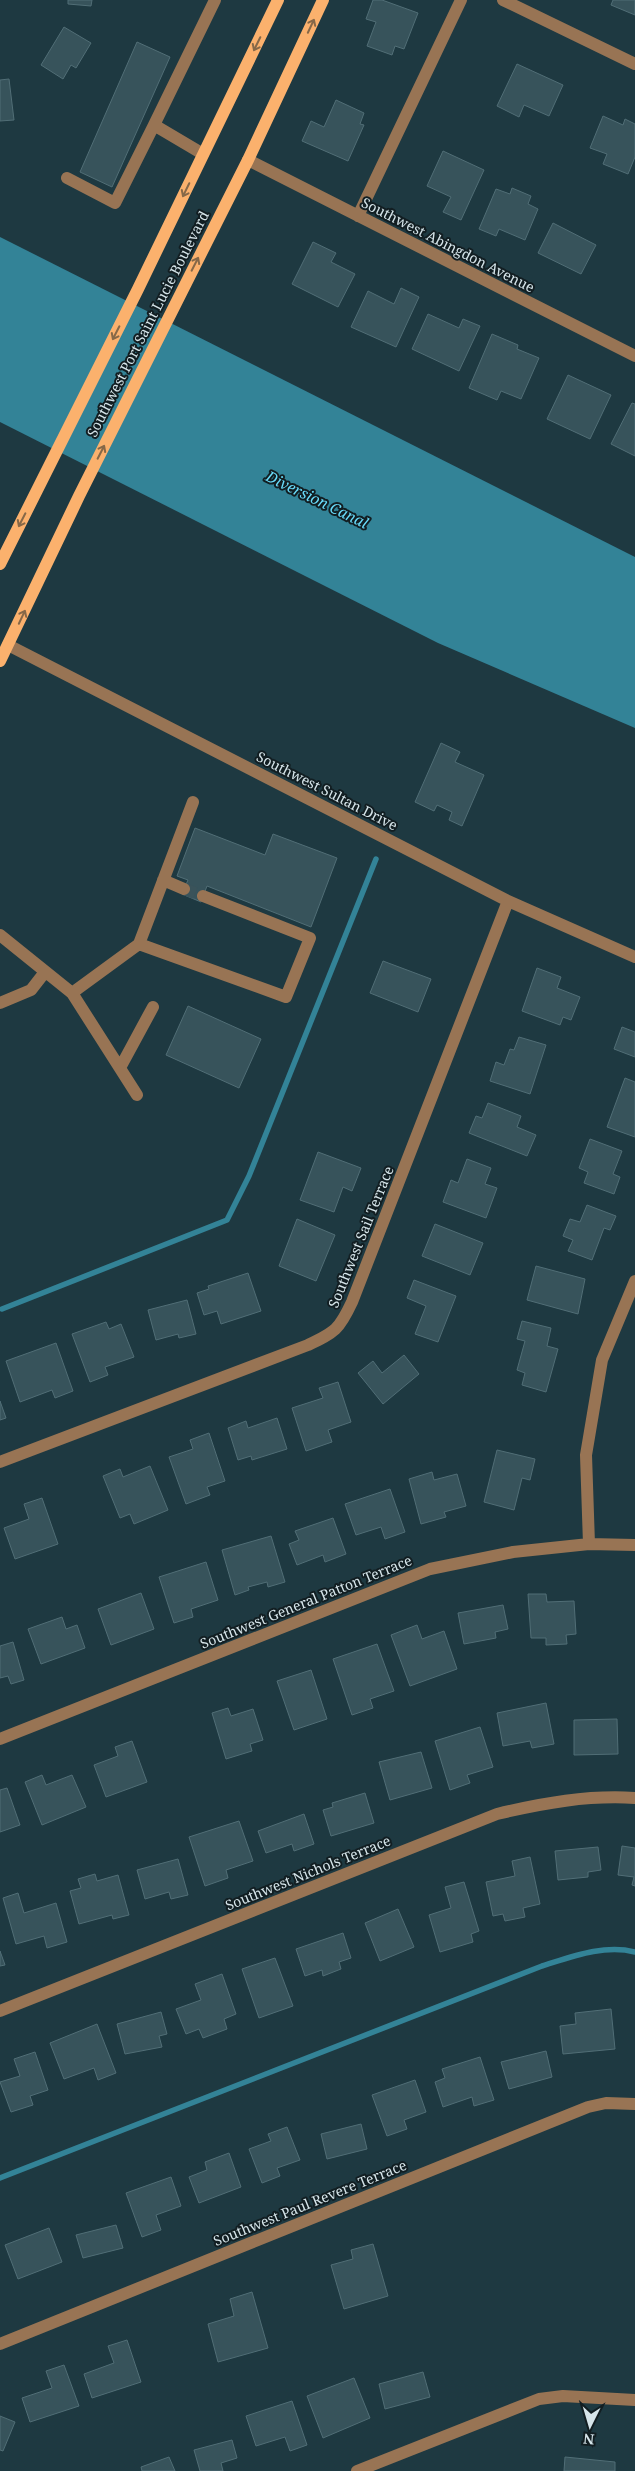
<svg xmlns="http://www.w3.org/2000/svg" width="635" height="2471" viewBox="0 0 635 2471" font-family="'Noto Serif',serif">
	<rect width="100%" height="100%" fill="#1e3941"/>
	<path fill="#338397" d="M0 237 635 557V728L438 643 0 422Z"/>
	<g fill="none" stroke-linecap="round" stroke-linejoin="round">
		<path stroke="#338397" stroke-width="5.5" d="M2 1309 227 1220 249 1176 376 859
			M0 2178 542 1966C571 1957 604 1944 635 1952"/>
	</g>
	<path fill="#37535b" stroke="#516e76" d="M68 0H92L91 6 68 4Z
		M373 0H382L418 13 404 49 395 46 392 55 367 46 376 22 366 19Z
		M613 0H635V15L611 5Z
		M64 27 91 43 76 68 71 65 63 79 41 65Z
		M137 42 170 57 112 187 80 172Z
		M517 64 563 85 549 116 524 105 519 117 497 106Z
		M9 79 14 120 0 121V80Z
		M336 100 364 113 360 124 364 125 348 161 302 141 311 121 324 127Z
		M603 116 623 125 625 119 635 124V157L628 174 603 164 607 154 590 148Z
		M443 151 484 170 461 220 443 212 451 197 427 186Z
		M512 188 531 196 528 204 538 209 525 240 499 229 496 236 479 229 496 189 510 194Z
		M553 223 596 245 581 274 538 253Z
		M313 242 336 253 331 262 355 274 338 307 292 284Z
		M401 288 419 297 396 347 351 327 368 291 394 304Z
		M428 314 459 328 463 319 480 326 459 371 412 349Z
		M492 334 518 345 517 349 539 358 521 399 501 391 497 400 469 388Z
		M568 375 611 395 590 439 547 419Z
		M632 403 635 404V456L611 444Z
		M441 743 460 752 455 762 484 775 462 826 449 820 452 812 437 805 434 811 415 802Z
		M195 828 265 855 273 834 337 858 311 927 207 886 201 902 182 894 188 880 177 876Z
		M383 961 431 979 418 1012 370 993Z
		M537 968 561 977 557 988 580 997 571 1020 563 1017 560 1025 522 1011Z
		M188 1006 261 1039 239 1088 166 1055Z
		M622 1027 635 1032V1057L614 1049Z
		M519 1037 546 1045 530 1094 490 1081 496 1062 504 1065 510 1049 514 1050Z
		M625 1078 635 1082V1137L607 1127Z
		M488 1103 521 1116 517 1127 536 1135 527 1156 469 1133 476 1116 482 1118Z
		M590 1139 622 1151 613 1174 620 1177 614 1194 584 1183 588 1172 579 1168Z
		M318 1152 361 1168 352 1191 343 1187 334 1212 300 1200Z
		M467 1159 491 1168 485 1184 497 1188 486 1218 443 1202 451 1180 458 1183Z
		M587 1205 616 1216 610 1230 604 1228 592 1260 568 1251 573 1240 563 1236 570 1219 580 1222Z
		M297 1219 335 1235 316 1281 279 1266Z
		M435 1224 483 1243 470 1275 422 1256Z
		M536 1266 585 1279 578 1314 527 1300Z
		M248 1273 261 1311 221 1324 217 1311 204 1315 197 1293 209 1289 208 1286Z
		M414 1280 456 1296 438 1342 415 1334 426 1306 407 1298Z
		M187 1300 196 1334 179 1338 178 1334 156 1340 148 1310Z
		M522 1321 551 1328 547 1346 558 1349 546 1392 522 1385 525 1373 517 1370 525 1341 517 1339Z
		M106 1322 109 1329 121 1324 134 1357 105 1367 108 1375 90 1382 72 1334Z
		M56 1343 73 1391 55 1398 52 1390 20 1402 6 1361Z
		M404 1355 419 1374 383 1404 358 1373 373 1361 382 1373Z
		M338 1382 351 1422 328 1430 332 1442 306 1451 292 1408 323 1398 319 1388Z
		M0 1401 6 1418 0 1420Z
		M277 1418 287 1449 252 1460 251 1456 238 1460 228 1428 246 1421 248 1428Z
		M209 1433 225 1481 207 1487 210 1495 186 1504 169 1457 193 1449 190 1440Z
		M497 1450 535 1459 530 1480 522 1478 514 1510 484 1502Z
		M150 1466 168 1510 134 1524 130 1514 120 1518 103 1476 120 1469 123 1477Z
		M432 1472 434 1480 457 1474 466 1506 444 1512 446 1517 421 1524 409 1479Z
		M390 1489 405 1532 385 1539 381 1527 356 1535 345 1504Z
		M42 1498 58 1544 15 1559 4 1528 29 1519 24 1504Z
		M333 1518 346 1554 325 1562 323 1555 297 1565 289 1544 299 1540 295 1531Z
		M271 1536 285 1582 268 1587 267 1582 248 1587 249 1590 235 1595 222 1550Z
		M206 1562 218 1600 191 1609 193 1617 174 1623 159 1577Z
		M141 1593 154 1629 111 1645 98 1609Z
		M528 1594H546L547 1602 574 1601 576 1634 566 1635 567 1644 546 1645V1638H531Z
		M503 1605 508 1629 495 1632 496 1638 464 1644 458 1613Z
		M62 1617 66 1629 77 1625 85 1648 41 1664 28 1629Z
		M417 1625 422 1639 444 1631 457 1669 410 1686 391 1635Z
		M13 1642 24 1680 11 1684 8 1676 0 1678V1646Z
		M377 1644 394 1691 370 1699 373 1708 352 1715 333 1659Z
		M311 1670 327 1719 294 1730 277 1681Z
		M546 1703 554 1744 532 1748 530 1741 503 1746 497 1713Z
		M228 1708 231 1716 253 1709 263 1740 250 1744 252 1751 226 1759 212 1713Z
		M617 1719 618 1754 574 1755V1720Z
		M480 1727 493 1767 467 1775 470 1783 450 1790 435 1741Z
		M132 1741 147 1782 106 1797 94 1765 118 1756 115 1747Z
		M421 1752 432 1788 390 1800 379 1762Z
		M42 1775 46 1785 72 1775 86 1807 42 1825 25 1782Z
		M7 1788 20 1825 0 1832V1790Z
		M365 1793 374 1823 331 1836 323 1810 333 1807 332 1803Z
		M304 1814 314 1844 294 1851 292 1844 266 1853 258 1831Z
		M239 1821 253 1861 226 1870 228 1878 205 1886 189 1837Z
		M622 1846 635 1848V1886L632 1885 634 1877 618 1875Z
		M598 1847 601 1870 588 1872V1877L558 1880 555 1851Z
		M530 1857 540 1904 523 1908 525 1917 505 1921 503 1914 493 1916 486 1882 515 1876 512 1861Z
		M178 1859 188 1895 171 1899 169 1892 145 1899 137 1870Z
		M95 1874 97 1881 118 1875 129 1915 113 1919 112 1915 79 1924 70 1891 81 1888 78 1879Z
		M464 1882 479 1931 471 1934 473 1942 440 1952 429 1915 451 1908 445 1887Z
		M18 1893 24 1913 56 1903 67 1942 47 1948 44 1936 16 1944 3 1898Z
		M398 1909 414 1947 380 1961 365 1923Z
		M343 1933 351 1958 339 1962 341 1969 323 1976 322 1970 305 1976 296 1949Z
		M0 1951 5 1965 0 1966Z
		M275 1958 293 2006 259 2018 242 1969Z
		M222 1974 236 2014 224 2019 227 2029 203 2038 199 2029 186 2034 176 2009 201 2000 195 1984Z
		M611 2009 615 2049 563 2054 560 2026 576 2024 575 2013Z
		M161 2012 167 2034 159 2036 162 2047 125 2054 117 2024Z
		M97 2024 116 2073 98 2080 94 2068 64 2079 50 2043Z
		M546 2051 552 2077 509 2089 501 2062Z
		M35 2052 48 2090 30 2096 33 2105 11 2112 0 2082 20 2076 14 2059Z
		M480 2057 494 2100 474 2106 472 2097 443 2107 435 2082 445 2078 442 2069Z
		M415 2080 426 2112 404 2120 407 2129 387 2136 372 2095Z
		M361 2124 367 2149 327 2159 321 2134Z
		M287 2127 300 2160 277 2168 280 2176 262 2183 249 2149 271 2141 268 2134Z
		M229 2153 241 2187 199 2203 189 2177 207 2170 205 2162Z
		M171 2177 181 2206 156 2215 161 2230 142 2237 126 2193Z
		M116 2225 123 2248 83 2258 76 2235Z
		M49 2228 62 2262 18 2279 5 2245Z
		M373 2244 388 2296 344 2309 331 2265 353 2259 351 2250Z
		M252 2292 268 2348 218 2362 208 2324 234 2316 230 2299Z
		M127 2340 141 2382 92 2398 84 2374 114 2363 108 2346Z
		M64 2365 79 2406 30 2422 22 2398 52 2388 46 2371Z
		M423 2372 430 2397 385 2409 379 2384Z
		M354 2378 370 2418 323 2438 307 2396Z
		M292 2401 307 2445 290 2451 285 2437 256 2446 246 2416Z
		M0 2416 15 2422 3 2451 0 2450Z
		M232 2440 237 2458 221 2463 223 2471H200L194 2450Z
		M169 2457 175 2471H142L141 2467Z
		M565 2457 615 2462V2471H564Z"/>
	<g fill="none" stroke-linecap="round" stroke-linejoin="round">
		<path stroke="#3a535a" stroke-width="12" stroke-dasharray="12 6" stroke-linecap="butt" d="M184 889 203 896"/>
		<path stroke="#987454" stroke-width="12" d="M503 0 635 64
			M203 154 154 125 215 0
			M248 160 635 356
			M67 178 115 203 154 125
			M358 216 461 0
			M8 645 508 901 635 957
			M163 880 184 889
			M0 935 72 993 137 1095
			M139 944 286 997 310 938 203 896
			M72 993 139 944 193 802
			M0 1003 31 990 45 972
			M120 1068 153 1007
			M0 1462 308 1345C335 1332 339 1330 352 1302L508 901
			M589 1544 586 1455 602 1360 635 1281
			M0 1739 430 1569 513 1552 589 1544 635 1545
			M0 2011 497 1814C543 1803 588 1795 635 1798
			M0 2344 588 2107 606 2103 635 2104
			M357 2471 539 2399 563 2396 635 2400"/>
		<path stroke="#fbb16d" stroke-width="12" d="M0 564 138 289 278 0
			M0 661 79 496 248 160 323 0"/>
	</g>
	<defs><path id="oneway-shaft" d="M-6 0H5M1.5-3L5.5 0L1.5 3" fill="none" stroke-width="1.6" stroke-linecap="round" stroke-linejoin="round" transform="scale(1.25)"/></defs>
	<g stroke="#866848">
		<use href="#oneway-shaft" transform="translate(311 26) rotate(-65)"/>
		<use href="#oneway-shaft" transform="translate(257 44) rotate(116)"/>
		<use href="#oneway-shaft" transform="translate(186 190) rotate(116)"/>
		<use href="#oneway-shaft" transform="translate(195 264) rotate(-63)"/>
		<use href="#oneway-shaft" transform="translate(116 333) rotate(117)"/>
		<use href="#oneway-shaft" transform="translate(101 452) rotate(-63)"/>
		<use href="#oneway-shaft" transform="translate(22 520) rotate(117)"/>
		<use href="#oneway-shaft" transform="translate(22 617) rotate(-65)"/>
	</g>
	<g text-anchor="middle" stroke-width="4" stroke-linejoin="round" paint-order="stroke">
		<g font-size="14" fill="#d6e5ea" stroke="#121e22">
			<text transform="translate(448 245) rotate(27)" y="5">Southwest Abingdon Avenue</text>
			<text transform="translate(148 324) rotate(-63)" y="5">Southwest Port Saint Lucie Boulevard</text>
			<text transform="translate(327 791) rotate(27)" y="5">Southwest Sultan Drive</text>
			<text transform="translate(361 1237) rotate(-68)" y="5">Southwest Sail Terrace</text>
			<text transform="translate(306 1602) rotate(-22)" y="5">Southwest General Patton Terrace</text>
			<text transform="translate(308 1873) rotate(-22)" y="5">Southwest Nichols Terrace</text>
			<text transform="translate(310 2203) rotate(-22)" y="5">Southwest Paul Revere Terrace</text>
		</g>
		<g font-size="15" font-style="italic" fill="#68dbf9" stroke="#121e22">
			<text transform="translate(317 500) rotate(26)" y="5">Diversion Canal</text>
		</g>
	</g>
	<g transform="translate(590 2426) rotate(185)" stroke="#121e22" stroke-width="4" paint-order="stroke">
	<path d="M0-4L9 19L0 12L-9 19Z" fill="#d6e5ea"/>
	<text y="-8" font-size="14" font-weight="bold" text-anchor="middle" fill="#d6e5ea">N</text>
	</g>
</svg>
